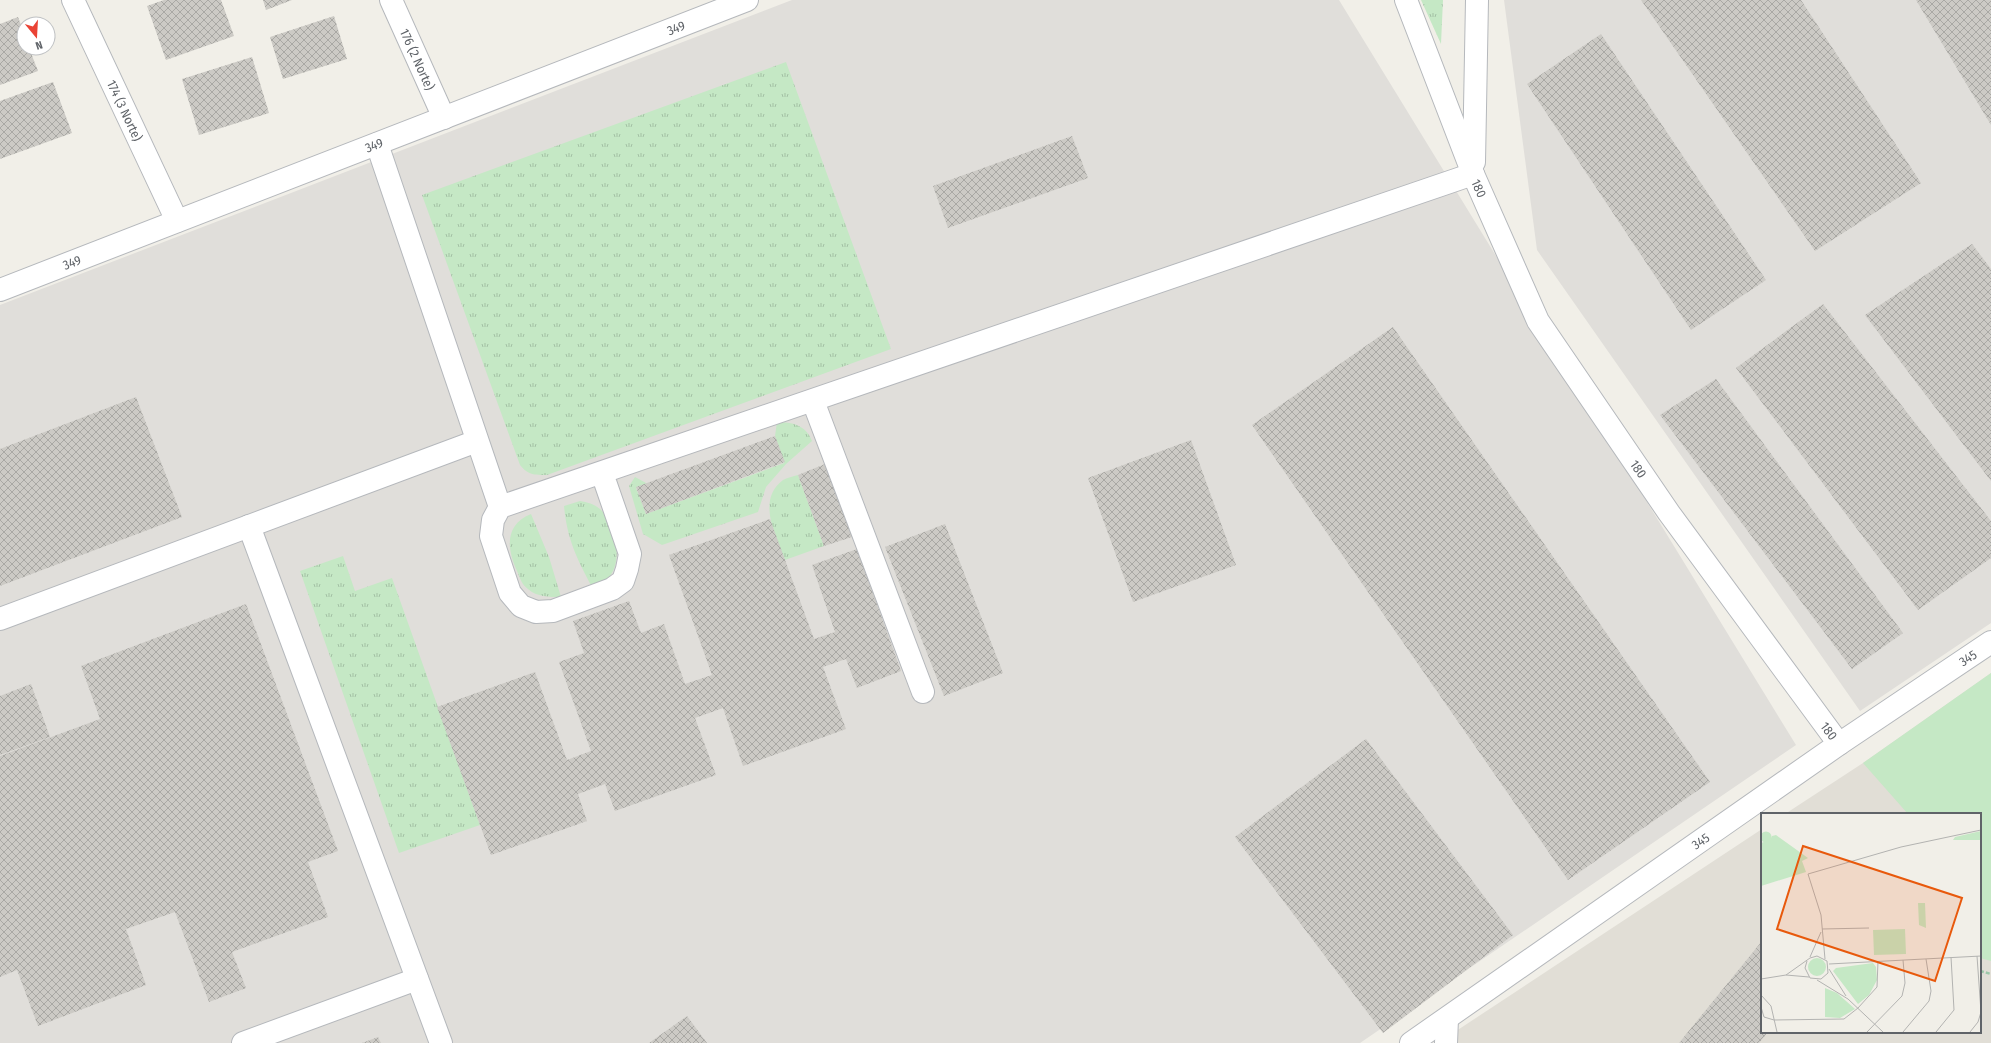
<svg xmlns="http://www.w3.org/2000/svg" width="1991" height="1043" viewBox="0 0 1991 1043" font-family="'Fira Sans Condensed',sans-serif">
	<defs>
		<pattern id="grass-tufts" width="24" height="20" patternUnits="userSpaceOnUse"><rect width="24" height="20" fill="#c5e8c5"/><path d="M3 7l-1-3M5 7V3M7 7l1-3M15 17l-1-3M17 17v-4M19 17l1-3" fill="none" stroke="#a3c0a4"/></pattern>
		<pattern id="building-cross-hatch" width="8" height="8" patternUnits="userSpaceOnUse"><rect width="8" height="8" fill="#cccac5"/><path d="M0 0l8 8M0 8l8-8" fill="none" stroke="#a9a8a4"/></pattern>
	</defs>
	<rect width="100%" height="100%" fill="#f1efe8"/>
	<path fill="#e0deda" d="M792 0H1339L1796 745 1360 1043H0V305Z
		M1504 0H1991V623L1860 711 1537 250Z"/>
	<path fill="#e1ded6" d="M1991 673V1043H1438L1762 829V1032H1980V814H1785L1863 763Z"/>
	<path fill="url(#grass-tufts)" d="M1421 0H1443L1441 44Z
		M786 62 891 349 547 475C534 475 528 475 520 465L422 195Z
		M777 422C792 422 806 425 812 441L786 464 766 487 758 512 662 545 643 534 629 486 635 477 648 484 636 488 646 514 784 463 775 436Z
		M798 475 824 546 785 560C776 537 756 500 783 480 787 478 793 476 798 475Z
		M580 501C587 502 594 504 600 509 616 522 624 563 608 578 604 582 597 585 592 587 577 559 567 539 564 506Z
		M531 514 549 557 561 597C549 597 537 597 528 589 522 585 520 578 517 571 507 549 504 525 531 514Z
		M343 556 355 591 392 578 480 825 399 853 300 571Z"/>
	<path fill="#c5e8c5" d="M1991 673V961L1980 958V814H1908L1863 763Z"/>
	<path fill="url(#building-cross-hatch)" d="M164 0H221L234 36 166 60 147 6Z
		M263 0H292L266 10Z
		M1641 0H1801L1921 183 1815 251Z
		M1916 0H1991V125Z
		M334 16 347 59 283 79 270 37Z
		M18 17 24 33V48H29L38 71 0 85V24Z
		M1601 34 1766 280 1691 330 1527 84Z
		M252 57 269 113 199 135 182 79Z
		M53 82 72 133 0 159V101Z
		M1072 136 1088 178 948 228 933 186Z
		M1972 244 1991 269V481L1865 315Z
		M1823 304 1991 521V558L1918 610 1736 368Z
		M1393 327 1710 782 1568 880 1252 425Z
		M1716 379 1903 633 1852 669 1660 415Z
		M136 397 182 517 0 586V449Z
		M775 436 785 462 646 514 636 487Z
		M1191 440 1236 565 1133 602 1088 478Z
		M825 464 852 537 824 546 798 475Z
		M770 519 814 639 835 632 812 565 857 549 901 671 857 688 846 659 823 667 846 729 743 766 723 708 695 718 716 775 615 811 605 784 578 794 587 821 491 855 437 707 535 672 567 760 591 751 559 662 584 653 573 621 629 601 641 633 664 624 685 684 712 675 669 555Z
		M945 524 1003 673 944 696 885 547Z
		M246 604 338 851 308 862 328 917 232 952 246 988 209 1002 175 912 126 929 146 985 38 1026 17 970 0 977V756L100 719 81 666Z
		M31 684 50 737 0 755V696Z
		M1366 739 1513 935 1383 1033 1235 837Z
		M1762 941V1032H1768L1759 1043H1679Z
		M687 1016 707 1043H649Z
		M378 1037 381 1043H362Z"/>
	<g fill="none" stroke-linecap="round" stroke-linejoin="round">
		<defs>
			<g id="minor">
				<path id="s1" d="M73 0 177 221"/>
				<path id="s2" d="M391 0 444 118"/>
				<path id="s3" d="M1406 0 1473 174 1538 321 1669 513 1839 744"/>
				<path d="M377 144 500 507"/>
				<path d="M1474 162 1477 0"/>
				<path id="s4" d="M0 290 747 0"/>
				<path d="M813 401 923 692"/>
				<path d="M602 473 630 554 627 569 623 581 612 589 553 611 536 612 521 606 510 593 491 536 493 520 500 507 1473 174"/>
				<path d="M249 526 441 1043"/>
				<path d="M0 619 477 441"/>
				<path d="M243 1043 417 979"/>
				<path id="s5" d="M1411 1043 1839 744 1991 642"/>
				<path d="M1446 1043 1447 1019"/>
			</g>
		</defs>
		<use href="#minor" stroke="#b5b8bc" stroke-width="24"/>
		<path stroke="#9cc7a9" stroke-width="2.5" stroke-dasharray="4 2" stroke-linecap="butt" d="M1980 971 1991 974"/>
		<use href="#minor" stroke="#fff" stroke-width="22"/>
	</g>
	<g text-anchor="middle" stroke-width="4" stroke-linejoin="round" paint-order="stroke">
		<g font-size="13" fill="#5f6368" stroke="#fff">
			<text dy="5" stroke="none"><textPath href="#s4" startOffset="725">349</textPath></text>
			<text dy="5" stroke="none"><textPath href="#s2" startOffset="65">176 (2 Norte)</textPath></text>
			<text dy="5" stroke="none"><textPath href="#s1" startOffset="122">174 (3 Norte)</textPath></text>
			<text dy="5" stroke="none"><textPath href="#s4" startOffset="401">349</textPath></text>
			<text dy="5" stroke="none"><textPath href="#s3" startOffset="202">180</textPath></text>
			<text dy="5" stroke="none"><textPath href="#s4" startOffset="77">349</textPath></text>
			<text dy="5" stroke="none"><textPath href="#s3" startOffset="526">180</textPath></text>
			<text dy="5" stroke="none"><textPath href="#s5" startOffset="677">345</textPath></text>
			<text dy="5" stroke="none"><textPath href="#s3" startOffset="850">180</textPath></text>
			<text dy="5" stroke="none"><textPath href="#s5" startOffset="353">345</textPath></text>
		</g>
	</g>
	<g transform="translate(1761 813)">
		<rect width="220" height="220" fill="#f1efe8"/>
		<path d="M220 18V27H192L194 24ZM157 90H164L165 115 158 112ZM144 116 145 141 113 142 112 117ZM47 154a9 9 0 1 1 18 0a9 9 0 1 1-18 0ZM112 150 115 154 116 167 108 182 97 191 72 158 75 155ZM64 175 76 180 94 196 79 205 64 204Z" fill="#c5e8c5"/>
		<path d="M-0.5 24a5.5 5.5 0 1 1 11 0a5.5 5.5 0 1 1-11 0Z" fill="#c5e8c5"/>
		<path d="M15 22 47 45 41 48 45 59 0 73V30L9 27 11 23Z" fill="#c5e8c5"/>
		<path fill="none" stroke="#b3b3b1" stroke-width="1" d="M61 116 108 115M49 144 60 119M64 146 60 102 47 61 140 34 220 17M68 151 220 143M68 156 85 183M25 162 49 145 56 143 66 148 67 160 60 166 49 165 44 155 46 148M0 166 25 162 48 164M56 167 87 186 122 219M0 182 10 193 16 219M0 194 3 204 13 207 83 206 97 195 116 174 117 148M106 219 141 183 144 170 142 147M142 219 168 188 170 178 165 146M175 219 193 197 190 144M209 219 217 209 220 199 216 143"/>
		<path fill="#e8590c" fill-opacity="0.15" stroke="#e8590c" stroke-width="2" d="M42 33 201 85 174 168 16 116Z"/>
		<rect width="220" height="220" fill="none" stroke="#5f6368" stroke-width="2"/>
	</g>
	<g transform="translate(36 36) rotate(162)"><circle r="19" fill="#ffffff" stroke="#bfc1c3"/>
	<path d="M0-3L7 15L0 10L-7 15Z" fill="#ea4335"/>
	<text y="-6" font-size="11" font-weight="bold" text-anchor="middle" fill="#5f6368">N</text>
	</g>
</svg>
